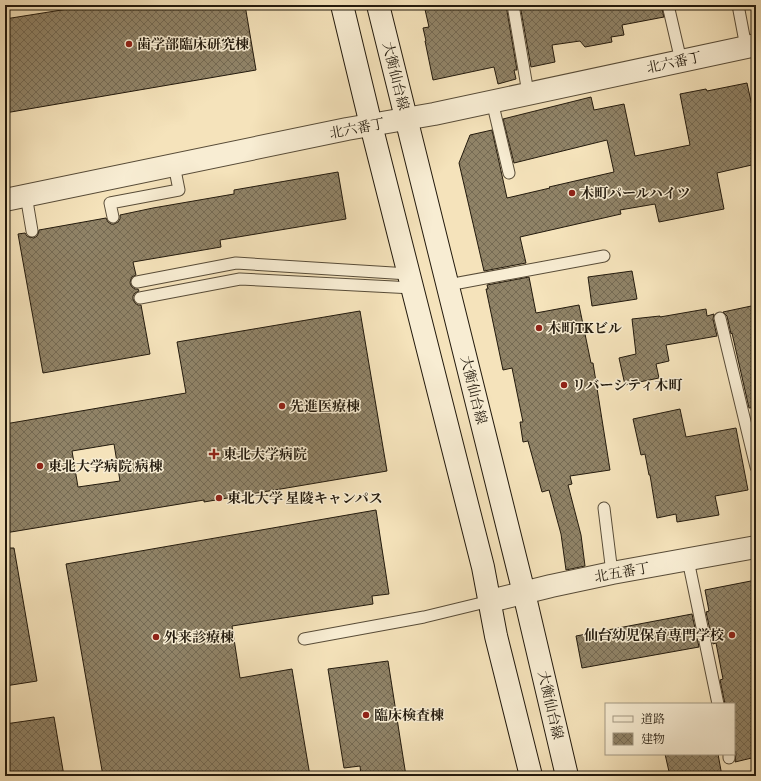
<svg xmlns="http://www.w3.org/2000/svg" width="761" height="781" viewBox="0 0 761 781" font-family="Vollkorn,'Noto Serif JP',serif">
	<defs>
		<pattern id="building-cross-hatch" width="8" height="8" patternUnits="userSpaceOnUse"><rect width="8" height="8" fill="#908367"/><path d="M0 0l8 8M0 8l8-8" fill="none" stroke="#756a53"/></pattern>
	</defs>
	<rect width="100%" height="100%" fill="#f5e3bb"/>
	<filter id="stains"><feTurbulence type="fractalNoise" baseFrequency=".005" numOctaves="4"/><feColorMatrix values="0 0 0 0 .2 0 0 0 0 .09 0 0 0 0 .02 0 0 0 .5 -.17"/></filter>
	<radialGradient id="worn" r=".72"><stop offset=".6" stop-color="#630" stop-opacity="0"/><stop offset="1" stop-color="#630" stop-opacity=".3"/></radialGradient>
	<path fill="url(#building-cross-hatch)" stroke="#231a0d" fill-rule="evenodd" d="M93 5H245L256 70 5 113V19Z
		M424 5H506L517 70H514L516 79 498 84 494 67 433 80 425 41H426L423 28 429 27Z
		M520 5H661L664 17 622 25 624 35 611 37 612 42 585 47 580 41 552 45 555 62 531 67Z
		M747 83 756 124V164L717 173 724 209 659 222 655 204 620 210 621 214 520 237 526 263 484 271 459 163 470 135 492 130 507 198 550 188 549 187 614 172 607 140 514 163 503 119 591 97 594 110 624 104 635 156 690 145 680 94 706 89 707 91Z
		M338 172 346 219 220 240 221 247 133 262 136 275 132 277 131 279 130 283 132 287 135 289H138L139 291 135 293 133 296V299L135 303 138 305H141L150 354 43 373 18 234 25 233 27 236 29 237 34 238 37 236 38 234 39 230 106 218 108 222 111 224H114L118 222 120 219V215L153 208 234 194V190Z
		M632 271 637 299 592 306 588 277Z
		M529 277 536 313 579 305 591 363H593L610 470 570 476 572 484 568 485 581 535 585 566 566 570 561 534 549 490 542 492 528 441 523 442 520 422H523L512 368 503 370 486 289H488L487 285Z
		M756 305V407L749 408 732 333 731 334 727 316 723 312Z
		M706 309 707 316 714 314 713 319 717 336 666 345 669 361 656 364 659 378 625 385 619 358 636 354 632 319 660 316V317Z
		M360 311 387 471 204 502V500L5 533V424L186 393 177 342ZM114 444 120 481 78 487 72 451Z
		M680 409 686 437 736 428 748 490 715 496 719 515 677 522 676 514 657 518 650 475H649L645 454 641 455 633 419Z
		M376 510 389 594 372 596 373 604 232 626 240 678 292 669 310 776H103L66 564Z
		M5 548H14L37 681 5 686Z
		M756 580V757L735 762 736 754 734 749V704H725L720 680 723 679 716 643 713 644 706 612 709 611 705 590Z
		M692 614 699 647 582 668 576 636Z
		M388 661 406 776H361L360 766 344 768 328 669Z
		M54 717 64 776H5V724Z
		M665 754H718L722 776H670Z"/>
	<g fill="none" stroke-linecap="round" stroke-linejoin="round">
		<defs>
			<path id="service" d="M513 5 528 93
				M668 5 681 61
				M738 5 746 47
				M492 101 509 173
				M26 195 32 231
				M113 217 110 203 179 190 174 165
				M137 282 236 263 409 274
				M448 285 604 256
				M140 298 240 279 413 288
				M720 318 756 467
				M604 508 612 573
				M688 560 718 704
				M304 639 424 617 490 601
				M729 754V758"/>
			<path id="minor" d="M490 601 551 586 612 573 756 547"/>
			<path id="tertiary" d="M5 200 347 129 434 114 756 45"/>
			<path id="secondary" d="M342 5 371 125 483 567 496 636 531 776
				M378 5 524 593 567 776"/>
		</defs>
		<use href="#service" stroke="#584c38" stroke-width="13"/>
		<use href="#minor" stroke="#584c38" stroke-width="24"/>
		<use href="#tertiary" stroke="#584c38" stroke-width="24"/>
		<use href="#secondary" stroke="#231a0d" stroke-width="24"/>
		<use href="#service" stroke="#f8edd3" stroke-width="11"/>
		<use href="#minor" stroke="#f8edd3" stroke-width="22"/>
		<use href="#tertiary" stroke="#f8edd3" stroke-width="22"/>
		<use href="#secondary" stroke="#f8edd3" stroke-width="22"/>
	</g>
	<g fill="#8f2418" stroke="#f8edd3" stroke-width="1.5">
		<circle cx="129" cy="44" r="4"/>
		<circle cx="572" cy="193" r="4"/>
		<circle cx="539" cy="328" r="4"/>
		<circle cx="564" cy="385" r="4"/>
		<circle cx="282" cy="406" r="4"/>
		<path d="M212 448h4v4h4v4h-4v4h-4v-4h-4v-4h4z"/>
		<circle cx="40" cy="466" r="4"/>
		<circle cx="219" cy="498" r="4"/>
		<circle cx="732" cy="635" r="4"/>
		<circle cx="156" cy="637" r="4"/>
		<circle cx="366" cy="715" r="4"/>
	</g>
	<g text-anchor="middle" stroke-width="3" stroke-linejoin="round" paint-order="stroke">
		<g font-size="14" font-weight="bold" fill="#231a0d" stroke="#f8edd3" text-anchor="start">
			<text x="137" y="49">歯学部臨床研究棟</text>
			<text x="580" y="198">木町パールハイツ</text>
			<text x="547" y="333">木町TKビル</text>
			<text x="572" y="390">リバーシティ木町</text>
			<text x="290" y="411">先進医療棟</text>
			<text x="223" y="459">東北大学病院</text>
			<text x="48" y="471">東北大学病院 病棟</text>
			<text x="227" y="503">東北大学 星陵キャンパス</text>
			<text x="724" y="640" text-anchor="end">仙台幼児保育専門学校</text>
			<text x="164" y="642">外来診療棟</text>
			<text x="374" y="720">臨床検査棟</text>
		</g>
		<g font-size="14" fill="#231a0d" stroke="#f8edd3">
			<text transform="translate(674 62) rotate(-12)" y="5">北六番丁</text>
			<text transform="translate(396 76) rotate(76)" y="5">大衡仙台線</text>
			<text transform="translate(357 128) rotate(-11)" y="5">北六番丁</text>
			<text transform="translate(474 390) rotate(76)" y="5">大衡仙台線</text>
			<text transform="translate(622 572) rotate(-10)" y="5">北五番丁</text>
			<text transform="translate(551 705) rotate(77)" y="5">大衡仙台線</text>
		</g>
	</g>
	<rect width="761" height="781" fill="none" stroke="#f5e3bb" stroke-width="20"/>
	<rect x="6" y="6" width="749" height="769" fill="none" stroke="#231a0d" stroke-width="2"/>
	<rect x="10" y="10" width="741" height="761" fill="none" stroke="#231a0d"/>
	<rect x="605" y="703" width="130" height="52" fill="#f8edd3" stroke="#a39984"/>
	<rect x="613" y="716" width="20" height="6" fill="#f8edd3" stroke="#a39984"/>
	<text x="641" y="723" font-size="12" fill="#231a0d">道路</text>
	<rect x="613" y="733" width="20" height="12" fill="url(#building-cross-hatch)" stroke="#a39984"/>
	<text x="641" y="743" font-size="12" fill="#231a0d">建物</text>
	<rect width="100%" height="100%" filter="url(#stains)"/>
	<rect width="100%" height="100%" fill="url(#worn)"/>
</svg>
